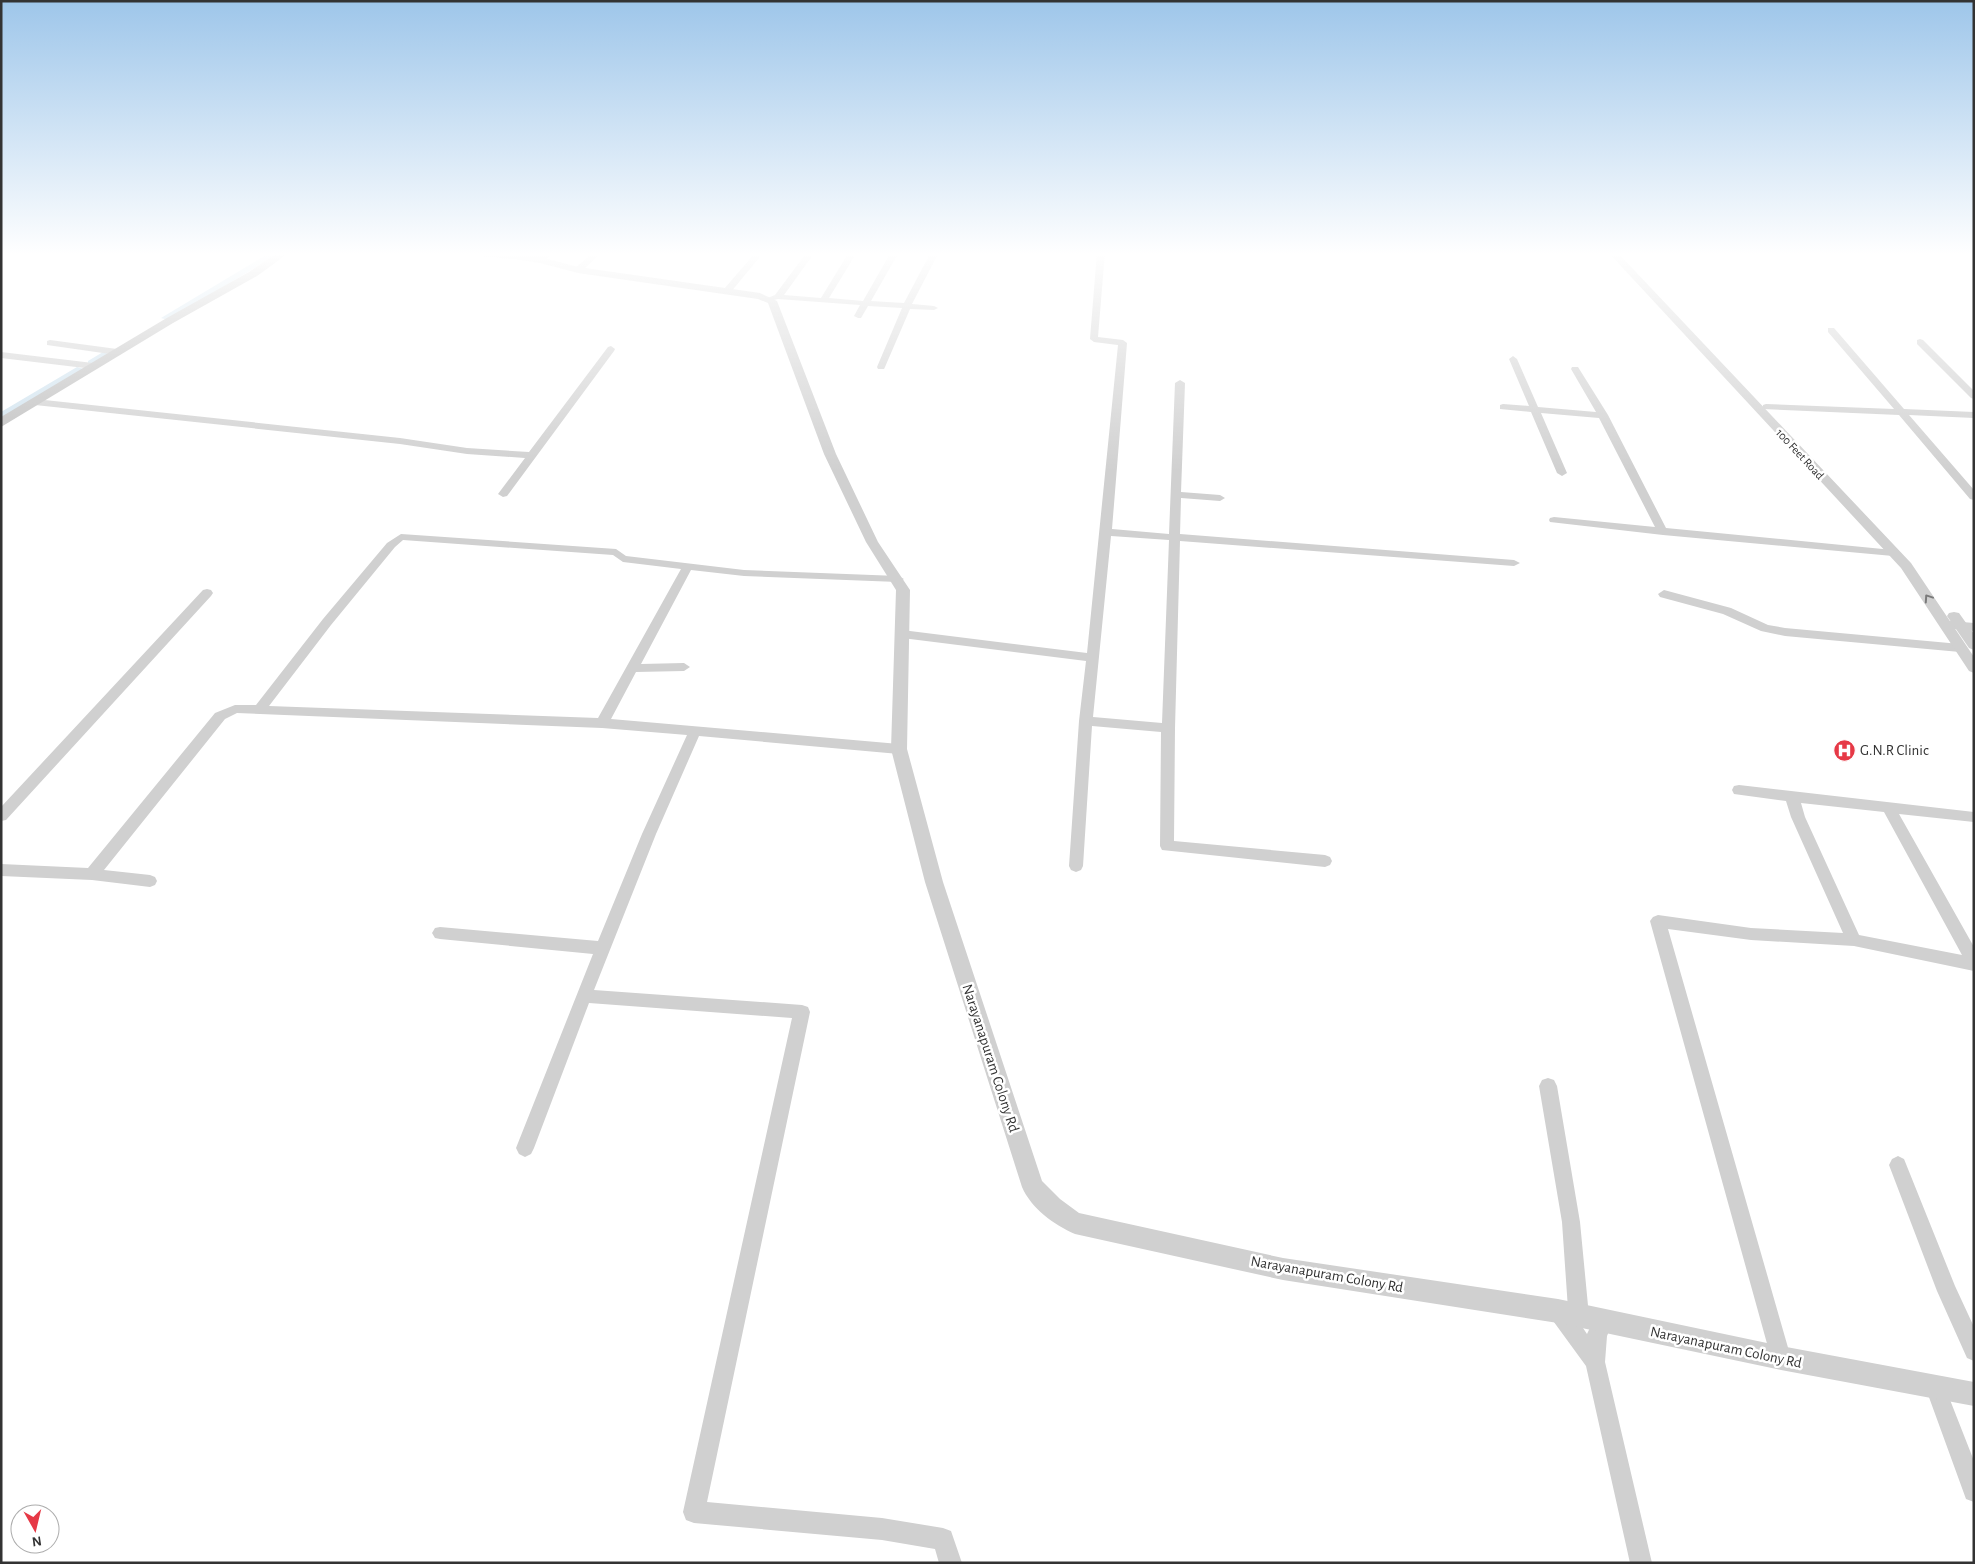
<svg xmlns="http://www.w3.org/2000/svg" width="1975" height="1564" viewBox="0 0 1975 1564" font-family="'Alegreya Sans',sans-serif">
	<rect width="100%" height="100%" fill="#fff"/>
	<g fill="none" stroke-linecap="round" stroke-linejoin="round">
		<path fill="#cfe2ee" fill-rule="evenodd" d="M271 252H278L253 269 168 320 161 318Z
			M103 352 110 354 94 365H88V361Z
			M77 367 84 369 1 419V412Z"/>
		<path fill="#d0d0d0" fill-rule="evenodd" d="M546 252H554L543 262H537V258Z
			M594 252H602L581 272H575V268Z
			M756 252H764L730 293H724V289Z
			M807 252H815L784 295 821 298 849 252H857L829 298 863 301 891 252H899L871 301 904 303 931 252H939L912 304 934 306 938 308 934 310 910 309 885 367 884 369H878L877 367 902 308 868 306 861 318H858L854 316 860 305 778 299 769 301 765 299 775 295Z
			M1097 252H1105L1098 337 1123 340 1127 343 1112 529 1169 534 1175 383 1180 380 1185 383 1181 492 1220 495 1225 498 1220 501 1181 498 1180 534 1514 560 1520 563 1514 566 1180 541 1175 728 1174 841 1325 855 1330 857 1332 861 1330 865 1325 867 1162 850 1160 846 1161 732 1092 726 1083 866 1081 870 1076 872 1071 870 1069 866 1079 721 1086 661 902 638 896 634 902 630 1087 653 1118 345 1094 342 1090 339ZM1111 536 1169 540 1162 723 1093 717Z
			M1828 328H1834L1904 409 1974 412V418L1909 415 1974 490V500L1970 499 1899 415 1763 409V405L1766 404 1894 409 1828 332Z
			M1920 339 1923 340 1974 391V399L1971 398 1917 344V340Z
			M50 340 117 349 121 352 117 355 47 345V341Z
			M611 346 615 349 614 351 507 496 503 497 498 494 525 458 467 454 400 444 35 405 30 402 35 399 400 438 467 448 529 452 608 347Z
			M1 352 93 363 97 366 93 369 1 358Z
			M1513 356 1517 359 1538 407 1596 412 1571 369 1572 367H1578L1608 415 1666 528 1893 550 1899 553 1893 556 1663 535 1550 522 1549 520 1550 518 1554 517 1655 527 1599 418 1541 413 1567 473 1562 476 1557 473 1531 412 1500 409V405L1503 404 1529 406 1509 359Z
			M401 534 616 549 626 556 744 570 898 576 904 579 898 582 744 576 691 570 641 664 684 663 690 667 684 671 636 672 611 719 899 744 904 746 906 749 904 752 899 754 699 736 656 834 594 990 802 1005 808 1007 810 1012 707 1502 882 1518 943 1528 951 1531 962 1563H939L935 1549 882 1540 694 1523 686 1520 683 1512 792 1018 589 1003 534 1148 531 1154 525 1157 519 1154 516 1148 593 954 440 939 435 938 432 933 435 928 440 927 598 941 642 834 687 735 602 728 237 713 225 719 104 870 150 875 155 877 157 881 155 885 150 887 92 880 1 876V864L88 868 215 713 235 705H256L323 619 387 543ZM403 540 613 555 623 562 681 569 598 718 269 706 331 625 395 547Z
			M207 589 211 590 213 593 211 596 6 820 1 821V807L203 590Z
			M1664 590 1731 608 1768 625 1785 628 1960 644 1966 648 1960 652 1785 636 1761 631 1723 614 1660 597 1658 594Z
			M1950 621 1974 623V631L1946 628 1944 625Z
			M1739 785 1974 812V822L1899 814 1974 947V971L1854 946 1751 940 1668 929 1791 1358 1788 1365 1781 1368 1774 1365 1771 1358 1650 921 1653 917 1658 915 1751 928 1843 933 1791 817 1786 801 1734 794 1732 790 1734 786ZM1801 803 1884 812 1962 955 1859 935 1805 817Z
			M1548 1078 1554 1080 1557 1086 1580 1222 1589 1316 1586 1323 1581 1325 1587 1334 1596 1315 1603 1312 1610 1315 1613 1322 1607 1336 1605 1362 1652 1563H1630L1586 1366 1551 1318 1548 1311 1551 1304 1558 1301 1565 1304 1568 1309 1562 1222 1539 1086 1542 1080Z
			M1898 1156 1904 1159 1955 1286 1974 1327V1361L1967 1358 1937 1291 1889 1165 1892 1159Z
			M1936 1379 1943 1382 1974 1461V1502L1966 1499 1926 1389 1929 1382Z"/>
		<path fill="#d0d0d0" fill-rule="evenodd" d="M464 252 514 253 540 257 578 267 760 293 777 301 836 454 878 542 910 590 907 749 943 882 1042 1181 1060 1199 1079 1213 1283 1258 1558 1299 1781 1346 1974 1382V1406L1781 1370 1558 1323 1283 1280 1075 1234C1054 1225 1031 1208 1022 1187L925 882 891 749 896 590 866 542 824 454 768 303 758 299 578 273 540 263 514 259 468 255Z
			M1608 252H1617L1911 563 1974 657V673L1969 671 1901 568Z
			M1936 252H1974V256L1940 255Z
			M1954 612 1959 613 1974 634V650L1969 648 1947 616 1949 613Z"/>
		<path fill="#bdbdbd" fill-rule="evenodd" d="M278 252H290L257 276 173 323 1 427V417L165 319 249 272Z"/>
	</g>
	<defs><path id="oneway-chevron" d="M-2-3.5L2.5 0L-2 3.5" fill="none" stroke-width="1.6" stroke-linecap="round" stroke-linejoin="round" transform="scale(1.25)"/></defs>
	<use stroke="#7a7a7a" href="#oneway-chevron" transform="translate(1928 598) rotate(-124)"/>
	<linearGradient id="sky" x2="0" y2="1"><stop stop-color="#9ec6ea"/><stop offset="0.54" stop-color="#fff"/><stop offset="1" stop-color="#fff" stop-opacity="0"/></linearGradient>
	<rect width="1975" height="471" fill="url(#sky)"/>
	<defs>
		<symbol id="hospital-disc" viewBox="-11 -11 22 22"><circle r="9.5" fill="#e63946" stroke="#fff"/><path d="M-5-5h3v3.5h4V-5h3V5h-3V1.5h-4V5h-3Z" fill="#fff"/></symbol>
	</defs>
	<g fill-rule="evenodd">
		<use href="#hospital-disc" x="1832" y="738" width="25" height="25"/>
	</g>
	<g text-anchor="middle" stroke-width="5" stroke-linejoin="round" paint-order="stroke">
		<g font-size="12" fill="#333" stroke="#fff">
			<text transform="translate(1800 454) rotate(47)" y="4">100 Feet Road</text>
		</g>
		<g font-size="15" fill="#333" stroke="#fff" text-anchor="start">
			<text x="1860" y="755">G.N.R Clinic</text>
		</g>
		<g font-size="15" fill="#333" stroke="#fff">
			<text transform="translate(991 1058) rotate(72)" y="5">Narayanapuram Colony Rd</text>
			<text transform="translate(1327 1274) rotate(10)" y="5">Narayanapuram Colony Rd</text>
			<text transform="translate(1726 1347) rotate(12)" y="5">Narayanapuram Colony Rd</text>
		</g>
	</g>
	<rect width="1975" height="1564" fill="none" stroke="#333333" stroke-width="5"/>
	<g transform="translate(35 1529) rotate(172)"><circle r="24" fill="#ffffff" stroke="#adadad"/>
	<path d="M0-4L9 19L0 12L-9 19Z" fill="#e63946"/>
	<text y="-8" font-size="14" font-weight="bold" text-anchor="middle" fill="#333333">N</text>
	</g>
</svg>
